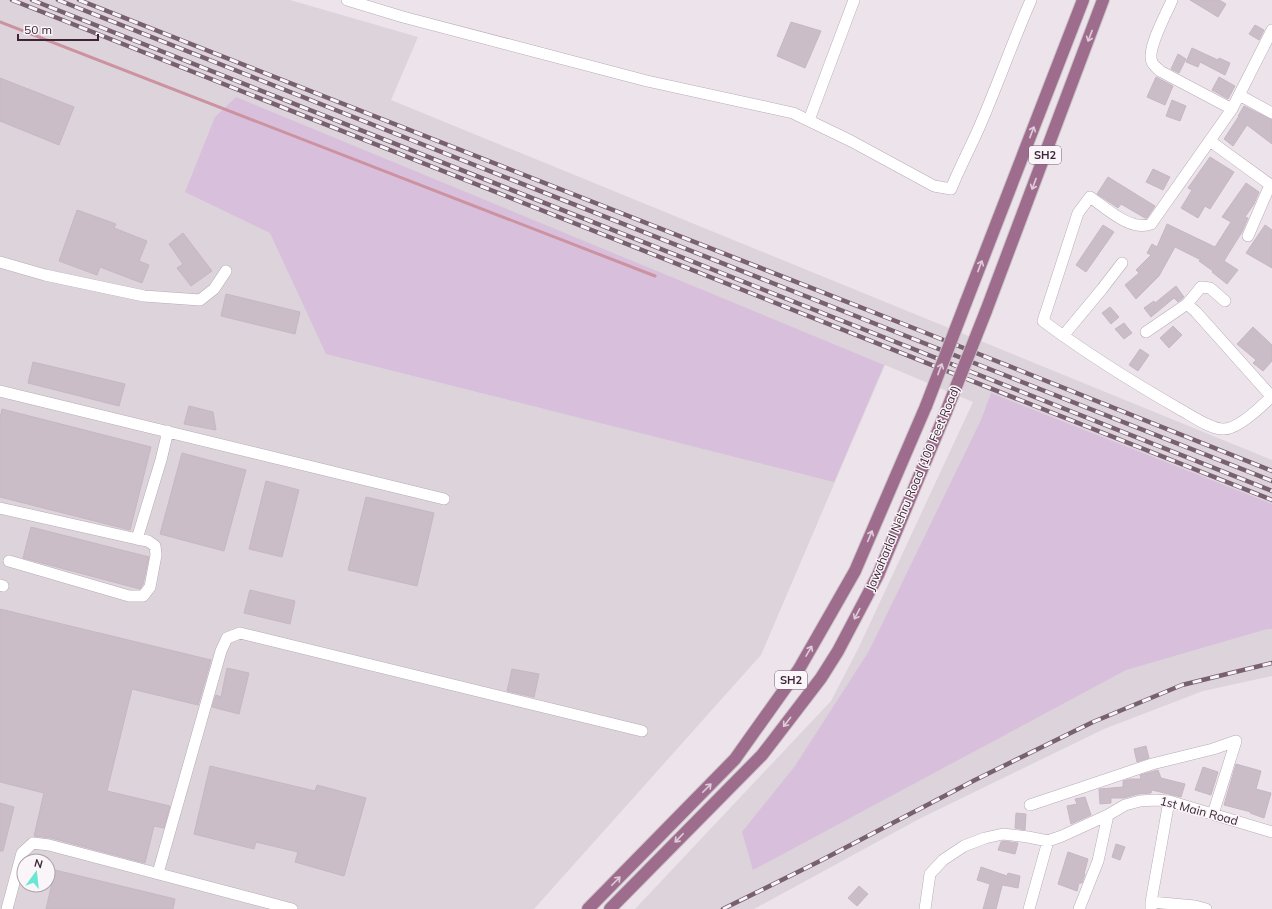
<svg xmlns="http://www.w3.org/2000/svg" width="1272" height="909" viewBox="0 0 1272 909" font-family="Mulish,sans-serif">
	<rect width="100%" height="100%" fill="#ede4eb"/>
	<path fill="#dcd3db" fill-rule="evenodd" d="M0 0H290L418 37 391 100 1272 460V676L1203 691 1104 729 919 819 754 909H635L831 701 859 647 973 402 885 365 761 655 534 909H0ZM24 861H48V885H24Z"/>
	<path fill="#d8bfdc" d="M236 97 884 365 834 482 326 354 270 233 185 192 215 117Z
		M991 393 1272 504V629H1267L1126 670 753 870 742 832 795 766 869 651 981 420Z"/>
	<g fill="none" stroke-linecap="round" stroke-linejoin="round">
		<path stroke="#cc929f" stroke-width="3" d="M0 22 655 276"/>
	</g>
	<path fill="#cabdc8" stroke="#c6b7c3" d="M1190 0H1219L1226 4 1218 17Z
		M791 22 821 31 805 68 777 56Z
		M1255 25 1264 30 1259 40 1249 34Z
		M1192 48 1218 60 1219 58 1230 63 1225 75 1200 62 1198 67 1186 62Z
		M1178 54 1186 59 1179 73 1171 69Z
		M1156 77 1173 86 1165 105 1147 97Z
		M1219 77 1235 86 1228 99 1212 90Z
		M0 78 74 107 59 145 0 121Z
		M1172 100 1186 106 1180 121 1166 116Z
		M1244 106 1272 120V144L1247 125 1233 146 1224 139 1239 116H1238Z
		M1210 157 1234 172 1210 209 1205 206 1198 218 1181 208 1192 190 1188 188Z
		M1153 169 1170 177 1163 190 1146 182Z
		M1108 177 1155 206 1147 218H1145L1121 204 1118 208 1097 194Z
		M1246 183 1259 192 1254 204 1245 217 1248 218 1242 232 1224 261 1238 270 1227 284 1212 272 1213 271 1199 261 1201 260 1175 247 1159 276 1136 299 1125 285 1139 273 1136 270 1151 255 1147 253 1152 244 1157 247 1167 224 1215 247 1231 222 1222 217Z
		M77 210 116 224 114 228 147 241 139 261 149 265 142 283 100 267 97 275 59 261Z
		M1103 225 1114 232 1086 272 1076 265Z
		M1265 225 1272 230V268L1246 253Z
		M183 233 212 271 191 286 177 268 183 264 169 244Z
		M1176 286 1184 297 1178 302 1174 298 1151 317 1144 308 1154 301 1155 303Z
		M226 294 300 312 295 334 221 316Z
		M1110 307 1119 317 1111 324 1102 313Z
		M1124 323 1132 333 1124 339 1115 329Z
		M1173 326 1182 335 1169 348 1160 338Z
		M1253 327 1272 345V361L1263 371 1253 363 1256 360 1237 344Z
		M1140 349 1149 355 1138 371 1129 365Z
		M33 362 125 384 119 406 28 383Z
		M189 406 213 412 216 430 184 424Z
		M2 409 151 447 130 530 0 497V418Z
		M182 453 246 470 224 551 160 534Z
		M266 481 299 490 282 557 249 549Z
		M366 497 434 513 417 586 348 570Z
		M31 527 149 557 143 584 140 589 23 558Z
		M250 590 295 601 290 624 244 613Z
		M0 609 211 660 198 705 132 689 107 791 170 806 164 828 154 826 145 863 51 838 34 836 44 793 0 782Z
		M227 668 249 673 239 714 212 707 216 695 221 697Z
		M512 669 539 674 534 697 507 691Z
		M1146 746 1149 758 1137 762 1134 749Z
		M1236 764 1261 771 1256 789 1271 793 1264 818 1250 813 1251 812 1224 805Z
		M210 766 315 791 317 785 366 798 344 876 295 862 298 852 256 842 254 849 194 834Z
		M1203 767 1218 772 1211 795 1195 790Z
		M1158 770 1161 778 1185 784 1181 797 1152 790 1151 793 1138 794 1124 798H1111V803L1100 804 1099 789 1123 787V781L1130 779H1141L1140 775Z
		M1085 797 1091 815 1071 824 1067 806 1077 804 1075 799Z
		M0 803 14 807 3 851H0Z
		M1016 813 1026 814 1025 830 1015 828Z
		M1003 841 1018 843 1015 854 998 850 1001 842Z
		M1116 844 1125 847 1120 860 1112 857Z
		M1068 852 1088 859 1084 874H1085L1082 883H1079L1077 891 1058 884Z
		M981 867 1007 876 1008 873 1020 876 1018 888 1003 885 1002 886 996 909H983L990 884 977 880Z
		M55 870 175 899 173 909H46Z
		M859 886 868 894 857 906 848 898Z"/>
	<g fill="none" stroke-linecap="round" stroke-linejoin="round">
		<defs>
			<path id="minor" d="M347 0 403 17 647 81 793 113 851 141 934 186 951 189C959 169 969 150 978 130 997 87 1012 43 1031 0
				M1172 0C1167 13 1146 49 1152 62 1153 65 1158 69 1160 71L1232 109
				M1272 30 1232 109 1151 224C1131 232 1106 208 1090 197L1078 213 1043 321C1087 354 1134 383 1181 410 1192 416 1210 429 1223 429 1237 430 1262 406 1272 396
				M1239 95 1272 113
				M809 120 854 0
				M1210 141 1272 186
				M1248 236 1270 185
				M0 262 45 275 144 296 200 300 214 289 226 271
				M1187 304 1201 287 1210 288 1225 301
				M1146 332 1187 304 1196 312 1271 396
				M1063 336 1102 289 1122 263
				M0 391 444 499
				M0 508 137 539 161 460 168 431
				M9 561 129 596H143L150 587 156 555 155 546 148 541 137 539
				M0 585 3 586
				M1030 805 1152 764 1213 749 1236 741 1213 814
				M158 873 221 651 227 638 240 633 642 731
				M1151 902 1195 906 1206 909
				M7 909 22 853 33 843 49 845 292 909
				M925 909 930 874 943 860 964 846 985 838 1003 834 1028 837 1048 841 1062 836 1108 815 1125 805 1140 801 1155 800 1169 801 1272 832
				M1029 909 1048 841
				M1079 909 1098 861 1108 815
				M1151 909V902L1169 801"/>
			<path id="major" d="M966 302 1083 0
				M986 311 1103 0
				M588 909 735 759 799 669 855 571 926 406
				M610 909 762 755 821 678 838 651 878 575 946 412"/>
		</defs>
		<use href="#minor" stroke="#b8abb4" stroke-width="12"/>
		<use href="#major" stroke="#c9c2c6" stroke-width="14"/>
		<use href="#minor" stroke="#fff" stroke-width="11"/>
		<use href="#major" stroke="#9e6d8d" stroke-width="12"/>
		<defs>
			<path id="rail" d="M12 0 1272 500
				M32 0 1272 491
				M58 0 1272 481
				M79 0 921 331 1272 471
				M723 909 818 862 975 780 1093 722 1182 685 1272 663"/>
		</defs>
		<use href="#rail" stroke="#786070" stroke-width="4.5"/>
		<use href="#rail" stroke="#f9f5f9" stroke-width="3" stroke-dasharray="9" stroke-linecap="butt"/>
		<defs>
			<path id="major-bridge" d="M926 406 966 302
				M946 412 986 311"/>
		</defs>
		<use href="#major-bridge" stroke="#c9c2c6" stroke-width="14" stroke-linecap="butt"/>
		<use href="#major-bridge" stroke="#9e6d8d" stroke-width="12"/>
	</g>
	<defs><path id="oneway-shaft" d="M-6 0H5M1.5-3L5.5 0L1.5 3" fill="none" stroke-width="1.6" stroke-linecap="round" stroke-linejoin="round"/></defs>
	<g stroke="#deccd9">
		<use href="#oneway-shaft" transform="translate(1090 36) rotate(111)"/>
		<use href="#oneway-shaft" transform="translate(1032 132) rotate(-69)"/>
		<use href="#oneway-shaft" transform="translate(1034 184) rotate(111)"/>
		<use href="#oneway-shaft" transform="translate(980 266) rotate(-69)"/>
		<use href="#oneway-shaft" transform="translate(940 369) rotate(-69)"/>
		<use href="#oneway-shaft" transform="translate(870 536) rotate(-67)"/>
		<use href="#oneway-shaft" transform="translate(857 614) rotate(118)"/>
		<use href="#oneway-shaft" transform="translate(809 651) rotate(-60)"/>
		<use href="#oneway-shaft" transform="translate(787 722) rotate(128)"/>
		<use href="#oneway-shaft" transform="translate(707 788) rotate(-45)"/>
		<use href="#oneway-shaft" transform="translate(679 838) rotate(134)"/>
		<use href="#oneway-shaft" transform="translate(616 881) rotate(-45)"/>
	</g>
	<g text-anchor="middle" stroke-width="3" stroke-linejoin="round" paint-order="stroke">
		<g fill="#f9f5f9" stroke="#756370" stroke-width="1">
			<rect x="1029" y="146" width="32" height="18" rx="3"/>
			<rect x="775" y="671" width="32" height="18" rx="3"/>
		</g>
		<g font-size="11" font-weight="bold" fill="#3d2535">
			<text x="1045" y="159">SH2</text>
			<text x="791" y="684">SH2</text>
		</g>
		<g font-size="12" fill="#3d2535" stroke="#f9f5f9">
			<text transform="translate(913 488) rotate(-67)" y="4">Jawaharlal Nehru Road (100 Feet Road)</text>
			<text transform="translate(1199 811) rotate(15)" y="4">1st Main Road</text>
		</g>
	</g>
	<g transform="translate(36 873) rotate(15)"><circle r="19" fill="#f9f5f9" stroke="#aea2ab"/>
	<path d="M0-3L7 15L0 10L-7 15Z" fill="#69e6d4"/>
	<text y="-6" font-size="11" font-weight="bold" text-anchor="middle" fill="#3d2535">N</text>
	</g>
	<path d="M18 34v6h80v-6" fill="none" stroke="#3d2535" stroke-width="2"/>
	<text x="24" y="34" font-size="12" fill="#3d2535" stroke="#f9f5f9" stroke-width="3" paint-order="stroke">50 m</text>
</svg>
